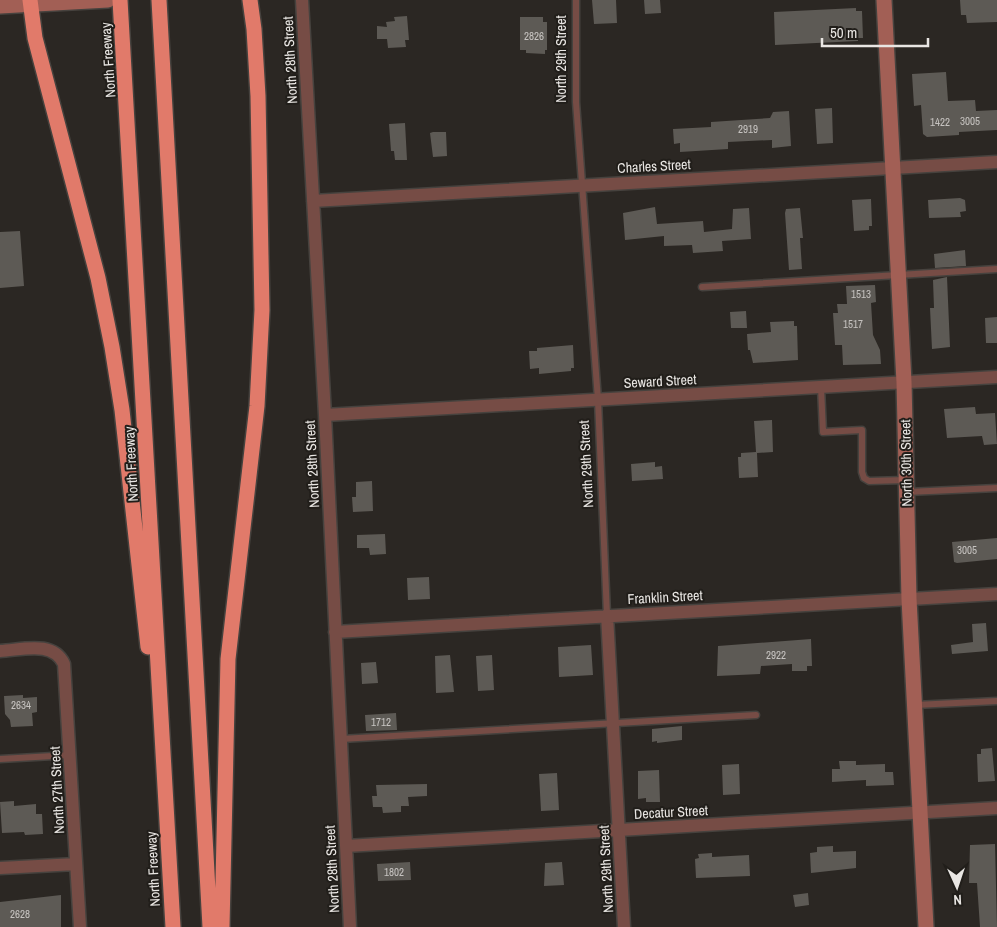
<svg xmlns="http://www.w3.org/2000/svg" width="997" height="927" viewBox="0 0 997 927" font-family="'Archivo Narrow',sans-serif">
	<rect width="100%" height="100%" fill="#2b2723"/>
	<path fill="#5d5a55" d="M592 0H616L617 23 594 24Z
		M644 0H660L661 13 645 14Z
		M960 0H997V22L967 23 966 15H961Z
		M856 8V11H862L863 38H858V41L775 45 774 12Z
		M407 16 409 40H405L406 47 388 48 387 39H377V26L387 27 386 22 395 21 394 17Z
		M520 17H543V22H547V50H545V54L526 53V50H520Z
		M946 72 948 101 975 100 976 111 997 110V130L959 132V135L927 137 923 134 921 105 914 106 912 74Z
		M832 108 833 143 817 144 815 109Z
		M789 111 791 146 772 148V140L728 142V149L680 152V143L674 144 673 129 711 127V122L770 118 773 112Z
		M405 123 407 160H395L394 151H391L389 124Z
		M433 132H446L447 156 433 157 430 133Z
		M960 198 965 200 966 211 960 212 961 217 929 218 928 200Z
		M871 199 872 226H869V230L854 231 852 200Z
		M655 207 657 224 703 221 704 232 732 229 733 209 749 208 751 239 722 241 723 251 693 253 692 245 664 246V236L625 240 623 213Z
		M800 208 803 238H800L802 269 789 270 785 213 786 209Z
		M20 231 24 286 0 288V232Z
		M965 250 966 266 935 268 934 254Z
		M947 277 950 347 932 349 930 308H934L933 280Z
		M875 285 876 302 871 303 873 335 880 350 881 364 843 365 842 345H835L833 313H838L837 304H847L846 286Z
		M746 311 747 328H731L730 312Z
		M997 317V343H986L985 318Z
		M794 321V326H797L798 360 753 363 750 350H748L747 334 771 332 770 322Z
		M573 345 574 368H571V371L539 374V368L530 369 529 351H537V348Z
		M975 407 976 414 995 413 997 444 984 445 982 436 947 438 944 409Z
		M772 420 773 452 757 453 758 477 739 478 738 457H741V453L756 452 754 421Z
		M655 462V467L662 466 663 479 632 481 631 464Z
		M372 481 373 511 353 512 352 497H356V482Z
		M385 534 386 554 370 555 369 548H357V535Z
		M997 538V559L957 563 954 562 952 542Z
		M429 577 430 599 408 600 407 578Z
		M986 623 988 651 952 654 951 645 973 642 972 624Z
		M811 639 812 666H807V671H792V664L761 666 760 674 717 676 718 646Z
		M591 645 593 675 559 677 558 647Z
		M450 655 454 692 436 693 435 656Z
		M492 655 494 690 478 691 476 656Z
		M376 662 378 683 362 684 361 663Z
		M23 695V698L37 697V712L32 713 33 726 11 727 10 720 5 714 4 696Z
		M396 713 397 730 366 731 365 715Z
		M682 726V740L657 743V741L652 742V729Z
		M992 748 995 781 978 782 977 754H981V749Z
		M839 761H856V765L885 764V772H893L894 785 866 786V780L832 782V769H840Z
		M739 764 740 794 723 795 722 765Z
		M659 770 660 802H646V798L638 799V771Z
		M557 773 559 810 541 811 539 774Z
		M427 784V796L408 797 409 806H401V812L383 813 382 807H373L372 796H377L376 785Z
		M14 801V806L36 804V814H42L43 834 25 835 24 832 2 833 0 802Z
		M995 844 997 927H980L977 883H969L970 845Z
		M833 846V852L856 851V868L811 873 810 853 817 852V847Z
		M712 853V857L749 855 750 876 696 878 695 859 699 858 698 854Z
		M410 862 411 880 378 881 377 864Z
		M562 862 564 885 544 886 545 863Z
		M808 893 809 905 795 907 793 895Z
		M61 895V927H0V902Z"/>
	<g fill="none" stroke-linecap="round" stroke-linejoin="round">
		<defs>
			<path id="service" d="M576 0V102L598 400 607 615
				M702 287 997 269
				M821 387 823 432 862 430V472L864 478 869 481 906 480
				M907 492 997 488
				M915 705 997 701
				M341 739 756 715
				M0 759 71 755"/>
			<path id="minor" d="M302 0 325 415 350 927
				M313 201 997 162
				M325 415 997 377
				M607 615 624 927
				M335 632 997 594
				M0 651C22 650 53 640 64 664L80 927
				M346 846 997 808
				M0 868 76 864"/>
			<path id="secondary" d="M884 0 904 382 909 599 926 927
				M0 6 108 0"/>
			<path id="motorway" d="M30 0 35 38 98 278 112 347 122 410 148 647
				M120 0 173 927
				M159 0 210 927
				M222 927 228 659 257 406 262 310 258 96 254 29 250 0"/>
		</defs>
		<use href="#service" stroke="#46423e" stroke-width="9"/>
		<use href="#minor" stroke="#46423e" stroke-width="15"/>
		<use href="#secondary" stroke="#46423e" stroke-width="18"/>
		<use href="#motorway" stroke="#46423e" stroke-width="18"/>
		<use href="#service" stroke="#764c45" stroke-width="6"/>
		<use href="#minor" stroke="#764c45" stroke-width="12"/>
		<use href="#secondary" stroke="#a25f55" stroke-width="15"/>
		<use href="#motorway" stroke="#e17a6a" stroke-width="15"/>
	</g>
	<g text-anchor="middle" stroke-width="4" stroke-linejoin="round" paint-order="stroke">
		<g font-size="11" fill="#c6c3c0">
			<text x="534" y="40">2826</text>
			<text x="970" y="125">3005</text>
			<text x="940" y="126">1422</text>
			<text x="748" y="133">2919</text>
			<text x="861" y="298">1513</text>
			<text x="853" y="328">1517</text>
			<text x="967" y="554">3005</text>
			<text x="776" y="659">2922</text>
			<text x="21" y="709">2634</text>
			<text x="381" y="726">1712</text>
			<text x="394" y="876">1802</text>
			<text x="20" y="918">2628</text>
		</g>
		<g font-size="14" fill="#e9e6e3" stroke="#211e1a">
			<text transform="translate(561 59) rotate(-90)" y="5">North 29th Street</text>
			<text transform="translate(108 60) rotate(-94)" y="5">North Freeway</text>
			<text transform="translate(290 60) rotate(-93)" y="5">North 28th Street</text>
			<text transform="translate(654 166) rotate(-3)" y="5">Charles Street</text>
			<text transform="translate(660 381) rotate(-3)" y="5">Seward Street</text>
			<text transform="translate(906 463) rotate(-91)" y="5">North 30th Street</text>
			<text transform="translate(131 464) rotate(-93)" y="5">North Freeway</text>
			<text transform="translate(312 464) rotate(-93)" y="5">North 28th Street</text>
			<text transform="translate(586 464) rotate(-93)" y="5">North 29th Street</text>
			<text transform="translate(665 597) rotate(-3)" y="5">Franklin Street</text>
			<text transform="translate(57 790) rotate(-93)" y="5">North 27th Street</text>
			<text transform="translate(671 812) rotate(-3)" y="5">Decatur Street</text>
			<text transform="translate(153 869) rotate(-93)" y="5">North Freeway</text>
			<text transform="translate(332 869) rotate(-93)" y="5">North 28th Street</text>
			<text transform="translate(606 869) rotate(-93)" y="5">North 29th Street</text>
		</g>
	</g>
	<g transform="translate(957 887) rotate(177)" stroke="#211e1a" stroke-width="4" paint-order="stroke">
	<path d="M0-4L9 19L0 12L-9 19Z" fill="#e9e6e3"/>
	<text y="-8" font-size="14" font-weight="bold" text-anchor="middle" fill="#e9e6e3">N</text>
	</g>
	<path d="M822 38v8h106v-8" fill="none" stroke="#e9e6e3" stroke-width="2.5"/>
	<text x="830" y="38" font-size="15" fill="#e9e6e3" stroke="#211e1a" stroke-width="4" paint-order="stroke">50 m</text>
</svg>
